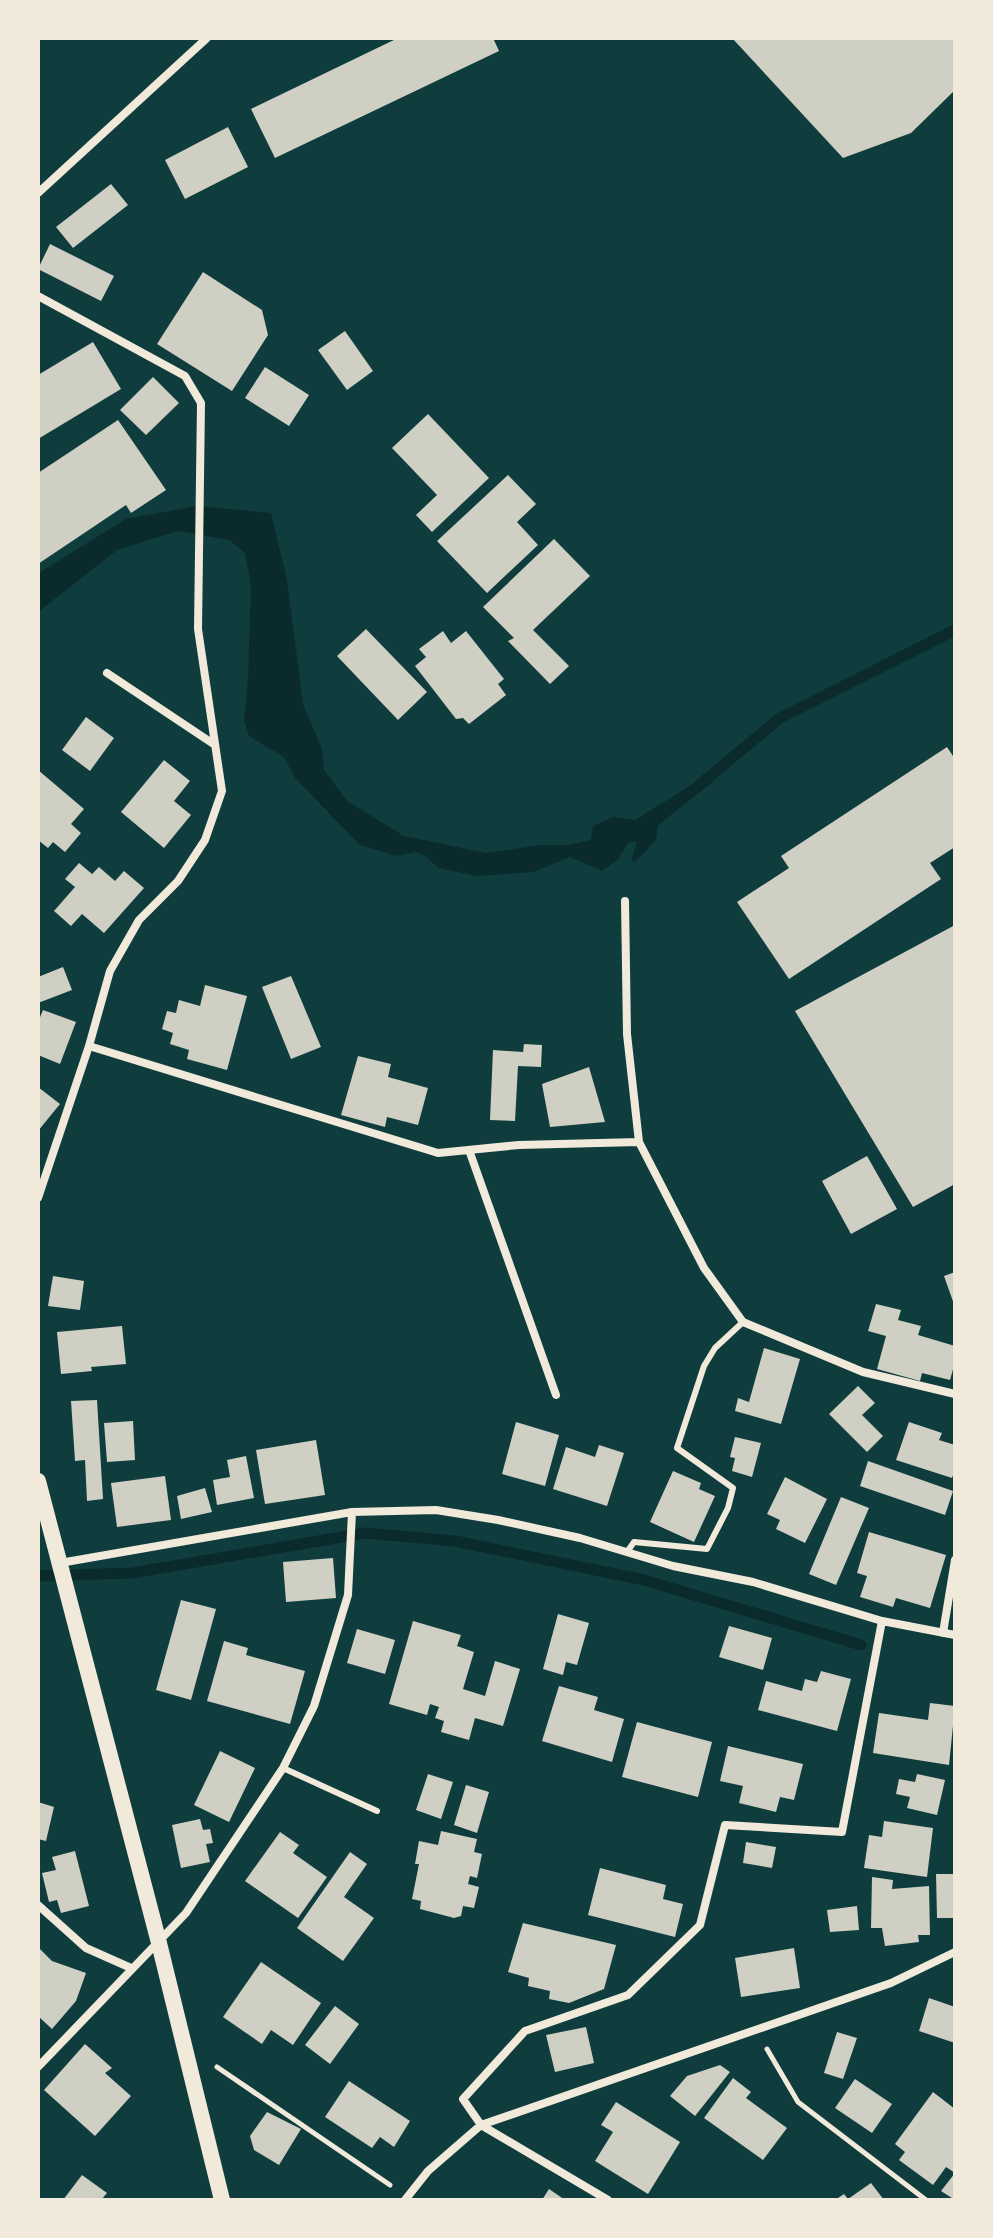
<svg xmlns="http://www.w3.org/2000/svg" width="993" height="2238" viewBox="0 0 993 2238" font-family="'Roboto Serif',serif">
	<rect width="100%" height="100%" fill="#0f3d3e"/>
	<path fill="#0a2a2b" d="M196 506 271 513 287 580 303 704 322 749 324 770 347 801 404 836 486 853 541 845H569L591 840 593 826 613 817 635 820 704 777 713 782 658 825 656 840 635 862 631 860 637 842H629L618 859 602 871 570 857 533 872 477 876 438 868 427 857 416 852 397 856 360 845 295 778 284 757 249 736 244 720 248 679 251 585 245 553 229 540 178 531 117 550 38 612V574L42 571 126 519Z"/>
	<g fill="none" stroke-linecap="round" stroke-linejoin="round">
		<path stroke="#0a2a2b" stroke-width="11" d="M698 786 780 718 955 630
			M38 1576 132 1573 365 1533 455 1541 644 1580 861 1645"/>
	</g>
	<path fill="#cfcfc3" d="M398 38H493L499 51 275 158 251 109Z
		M732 38H955V90L911 133 843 158Z
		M228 127 248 167 185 199 165 160Z
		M111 184 128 205 73 248 56 227Z
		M50 244 114 276 101 301 38 269Z
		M203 272 262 310 268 335 232 391 157 344Z
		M345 331 373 371 347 390 318 350Z
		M93 342 121 389 38 439V375Z
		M265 367 309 395 289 426 245 398Z
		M153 377 179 403 146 435 120 410Z
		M428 414 489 478 432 532 416 515 437 495 392 448Z
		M118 420 166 490 131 513 126 505 38 564V473Z
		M508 475 536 504 517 522 538 545 487 593 437 541Z
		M554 539 590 576 533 630 569 666 550 684 508 641 514 638 483 607Z
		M366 629 427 692 398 720 337 656Z
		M443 631 451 643 466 631 504 679 498 684 506 695 469 724 463 718 456 719 415 666 426 657 419 649Z
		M86 717 114 738 90 771 62 750Z
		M947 747 955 759V847L930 863 941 879 789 979 737 902 789 868 781 856Z
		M164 760 190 781 174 801 191 815 164 848 121 812Z
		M38 770 84 809 71 824 81 833 65 852 53 842 48 848 38 840Z
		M79 863 92 874 99 867 115 881 124 871 144 888 104 933 82 914 71 926 54 911 75 887 65 879Z
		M955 925V1184L913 1207 795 1011Z
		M63 967 72 990 38 1003V977Z
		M291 976 321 1047 291 1059 262 987Z
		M205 985 247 996 227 1070 187 1059 189 1050 170 1044 173 1033 162 1029 167 1011 176 1013 179 1000 200 1006Z
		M43 1010 76 1022 60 1064 38 1055V1022Z
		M524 1044 542 1045 541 1067 518 1066 515 1121 490 1120 493 1050 523 1052Z
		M358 1056 391 1064 388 1077 428 1088 418 1125 387 1117 385 1127 341 1115Z
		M589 1067 605 1122 550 1127 542 1084Z
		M38 1087 60 1104 38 1131Z
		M867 1156 897 1209 851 1234 822 1181Z
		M955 1272V1307L944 1276Z
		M53 1276 84 1281 80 1310 48 1306Z
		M876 1304 901 1310 898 1320 921 1326 918 1335 955 1346V1362L950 1380 922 1373 920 1381 877 1369 886 1336 868 1331Z
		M122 1326 126 1364 91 1367 92 1371 61 1374 57 1332Z
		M764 1348 800 1359 781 1424 735 1411 738 1398 749 1402Z
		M858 1386 875 1403 862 1415 883 1436 867 1452 829 1414Z
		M97 1400 103 1499 87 1501 85 1460 75 1461 71 1401Z
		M133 1421 135 1460 107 1462 104 1423Z
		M516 1422 559 1435 545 1486 502 1474Z
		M909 1422 942 1433 939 1440 955 1445V1469L952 1478 896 1460Z
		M735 1437 761 1443 752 1477 732 1471 735 1458 730 1457Z
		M316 1440 325 1495 265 1504 256 1450Z
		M599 1445 624 1453 607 1506 553 1489 566 1447 595 1457Z
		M246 1456 254 1498 217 1505 213 1480 230 1477 227 1460Z
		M868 1461 953 1491 945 1515 860 1486Z
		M673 1471 701 1483 699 1489 715 1496 694 1542 650 1522Z
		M165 1476 171 1520 117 1527 111 1483Z
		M785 1477 827 1499 805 1543 776 1529 780 1520 767 1514Z
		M205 1488 212 1512 181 1519 177 1496Z
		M841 1497 869 1508 836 1585 809 1574Z
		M869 1532 946 1555 930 1608 896 1598 893 1607 860 1597 867 1576 857 1573Z
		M333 1558 336 1598 286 1602 283 1562Z
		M181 1600 216 1609 191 1700 156 1690Z
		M558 1614 589 1623 577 1665 566 1662 563 1675 543 1669Z
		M413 1621 461 1635 457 1646 474 1652 463 1689 485 1696 495 1661 520 1669 503 1726 475 1718 469 1740 441 1732 444 1721 435 1718 439 1707 430 1704 427 1715 389 1704Z
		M729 1626 772 1638 763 1670 719 1657Z
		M357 1629 395 1640 385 1674 347 1663Z
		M224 1641 248 1648 246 1655 305 1671 290 1724 207 1701Z
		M821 1671 851 1679 837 1731 758 1710 766 1681 802 1691 805 1679 817 1682Z
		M559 1686 598 1697 594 1710 624 1719 612 1762 542 1741Z
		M930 1703 955 1706 949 1765 873 1753 879 1713 928 1720Z
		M637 1722 712 1742 698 1797 622 1777Z
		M728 1746 803 1764 794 1800 780 1797 776 1812 739 1803 743 1786 720 1781Z
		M220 1751 255 1768 229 1822 194 1805Z
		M428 1774 453 1782 441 1819 416 1810Z
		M917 1774 945 1780 937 1815 907 1808 910 1797 896 1794 899 1779 915 1782Z
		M466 1785 489 1792 477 1833 454 1825Z
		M38 1802 54 1807 46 1841 38 1839Z
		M200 1819 203 1830 210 1829 213 1843 206 1844 210 1862 181 1868 172 1825Z
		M884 1821 933 1828 927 1877 864 1868 869 1835 882 1837Z
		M441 1831 477 1839 474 1852 482 1854 477 1878 470 1876 468 1884 479 1887 474 1908 463 1906 461 1916 454 1918 420 1909 421 1901 412 1899 419 1864H415L419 1841 438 1845Z
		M280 1832 299 1845 293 1853 327 1877 298 1918 245 1881Z
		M746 1842 776 1847 772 1868 743 1863Z
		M75 1851 89 1906 61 1913 57 1900 49 1902 42 1873 56 1870 52 1857Z
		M350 1852 367 1864 344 1897 374 1918 343 1961 297 1928Z
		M600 1868 666 1885 663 1899 683 1904 675 1937 588 1915Z
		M936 1874H955V1918H937Z
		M872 1877 893 1880 892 1889 929 1886 930 1935H918L919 1942 885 1946 882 1928H871Z
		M857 1906 859 1930 830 1932 827 1910Z
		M523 1923 616 1945 604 1989 569 2003 549 1999 550 1991 528 1986 529 1978 508 1972Z
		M38 1947 52 1961 86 1973 76 2001 52 2029 38 2016Z
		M794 1948 800 1988 741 1997 735 1958Z
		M261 1962 321 2003 293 2045 271 2030 262 2044 223 2017Z
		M929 1998 955 2007V2043L919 2031Z
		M335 2006 359 2024 330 2064 305 2045Z
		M586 2027 594 2063 555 2072 546 2035Z
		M837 2032 857 2038 843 2079 824 2073Z
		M85 2044 112 2068 105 2073 131 2096 95 2136 44 2090Z
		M720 2065 730 2072 695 2116 670 2096 687 2076Z
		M733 2078 751 2092 746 2098 787 2128 763 2160 704 2118Z
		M855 2079 892 2104 872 2133 835 2108Z
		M349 2081 410 2121 394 2147 380 2137 372 2148 325 2117Z
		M933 2092 955 2109V2200L941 2191 955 2173 946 2167 933 2185 899 2160 905 2152 895 2144Z
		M616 2102 680 2142 648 2194 595 2161 613 2132 601 2125Z
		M267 2112 301 2129 279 2165 254 2150 250 2136Z
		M82 2175 107 2193 101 2200H63Z
		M871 2183 884 2200H835L844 2194 848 2199Z
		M549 2189 565 2200H542Z"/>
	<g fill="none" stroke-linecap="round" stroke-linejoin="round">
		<path stroke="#f1e9da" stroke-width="5" d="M767 2049 798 2102 926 2200
			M217 2067 390 2185"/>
		<path stroke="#f1e9da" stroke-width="6" d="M627 1552 634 1542 707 1549 728 1508 733 1488 677 1448 704 1366 715 1348 743 1322
			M283 1768 377 1811"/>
		<path stroke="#f1e9da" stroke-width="8" d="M38 193 207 38
			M38 296 185 376 201 403 198 629 222 791 205 840 178 881 139 920 110 971 89 1046 438 1153 519 1145 639 1142 704 1268 743 1322 863 1372 955 1394
			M107 673 215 745
			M625 901 627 1034 639 1142
			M469 1150 556 1395
			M38 1198 89 1046
			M60 1563 352 1512 436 1510 498 1520 580 1538 673 1566 753 1582 882 1621 955 1635
			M943 1633 955 1560
			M38 1905 86 1948 131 1968
			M38 2067 186 1913 283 1768 314 1706 348 1595 352 1512
			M405 2200 428 2171 481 2125 891 1983 955 1952
			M608 2200 481 2125 463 2099 525 2031 628 1995 700 1925 725 1825 842 1832 882 1621"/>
		<path stroke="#f1e9da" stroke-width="16" d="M38 1481 158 1939 222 2200"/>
	</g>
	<rect width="993" height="2238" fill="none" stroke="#f1e9da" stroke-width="80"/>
</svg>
